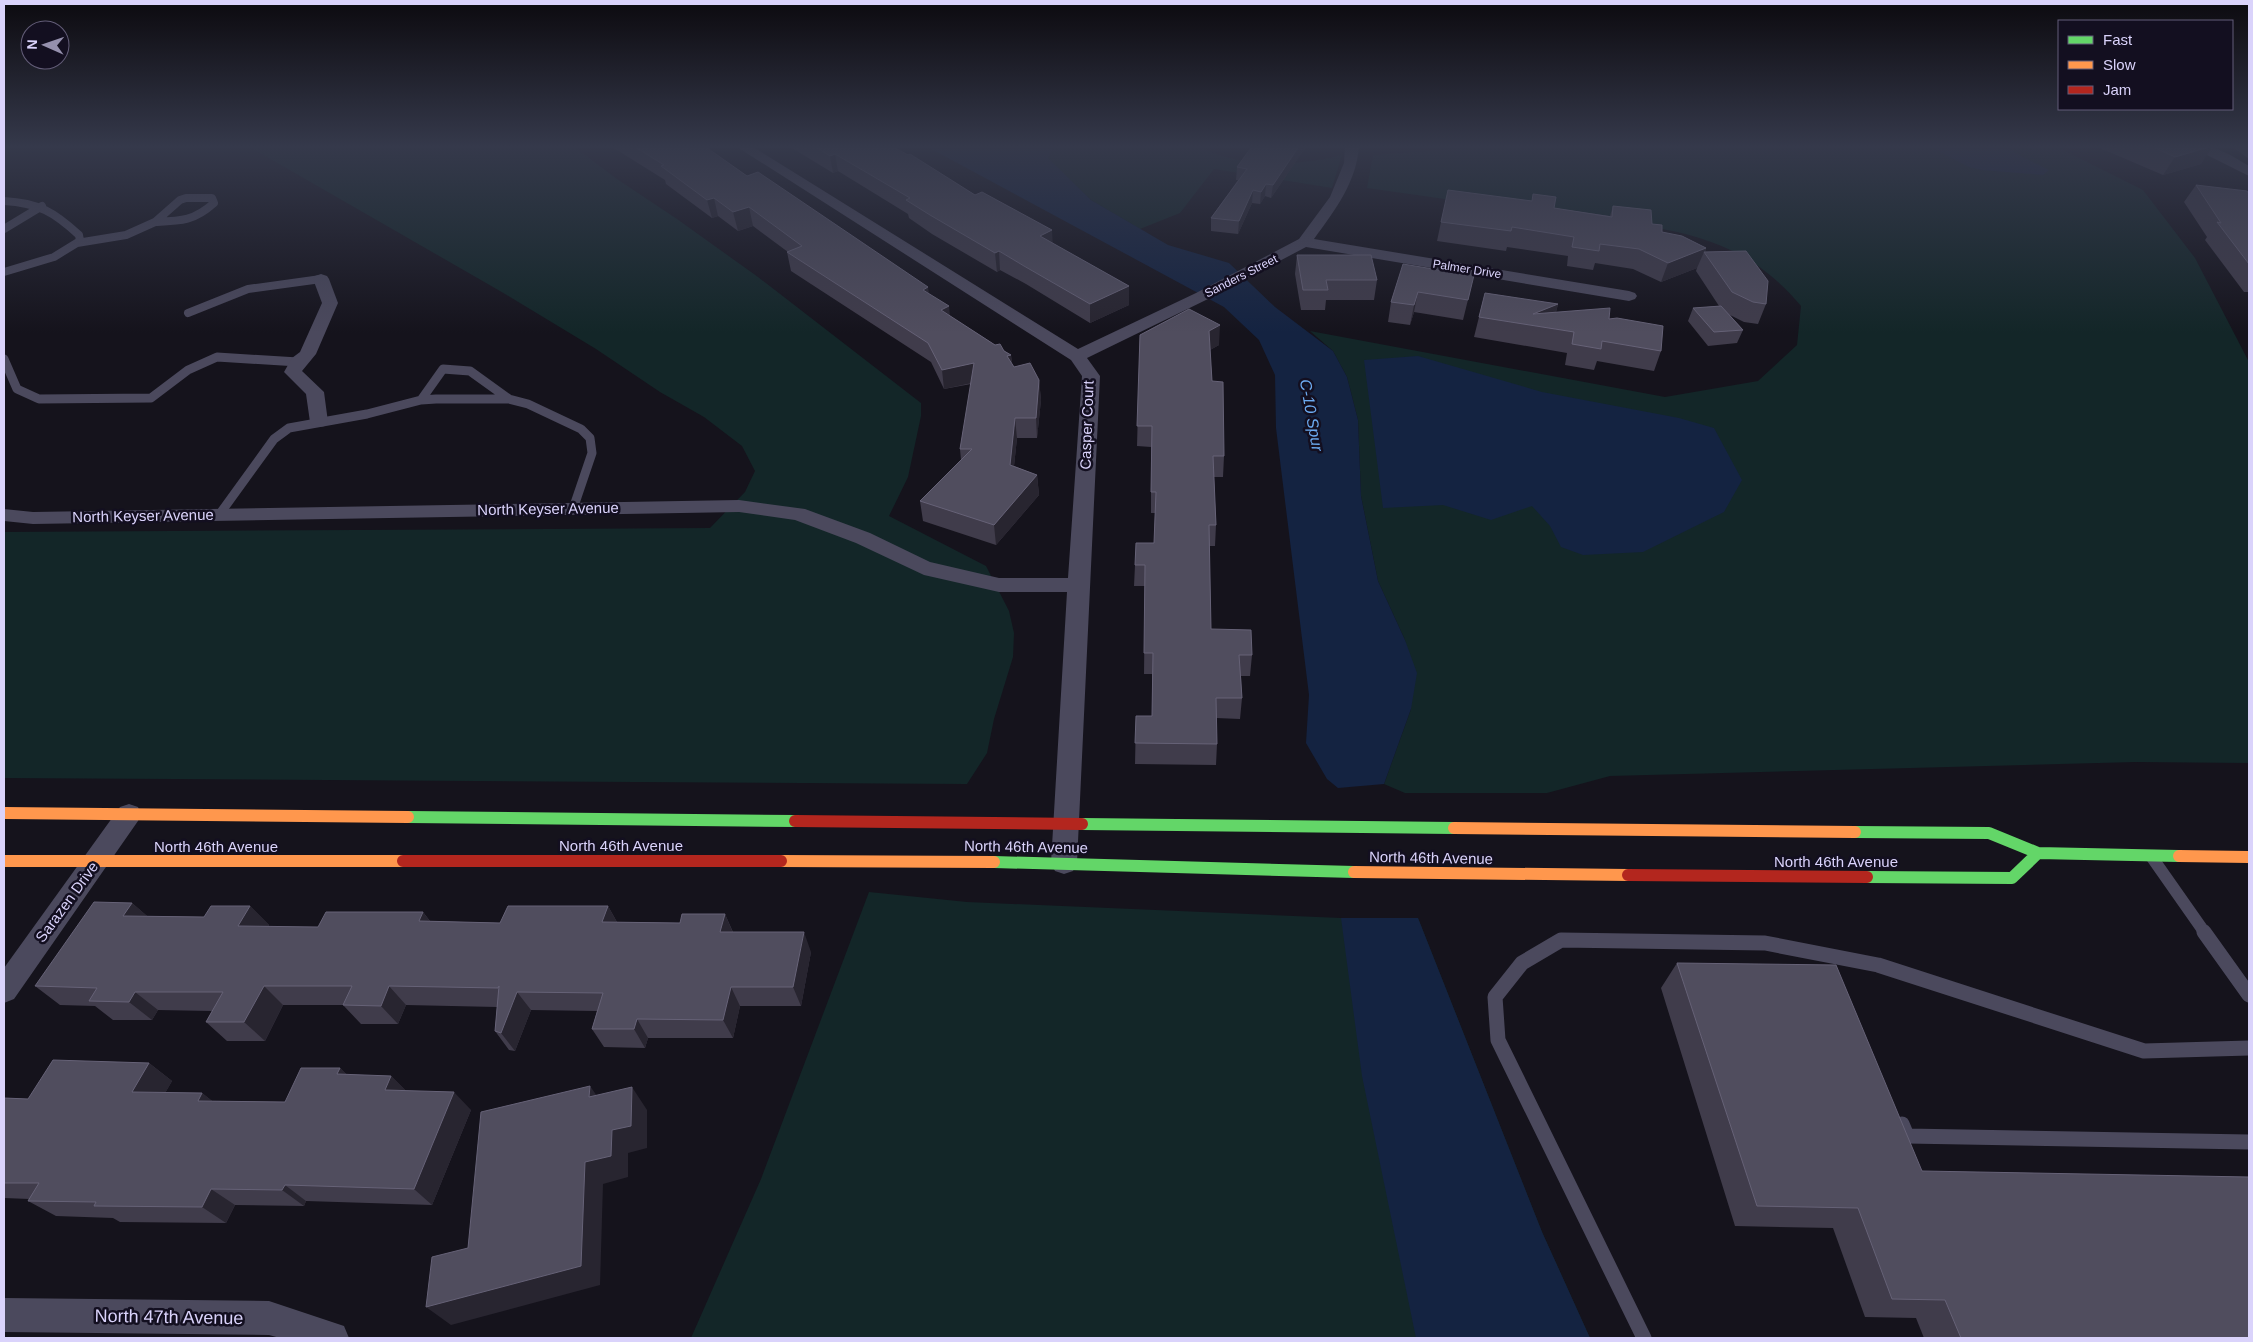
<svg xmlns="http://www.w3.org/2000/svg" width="2253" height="1342" viewBox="0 0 2253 1342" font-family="Arial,sans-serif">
	<rect width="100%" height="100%" fill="#15131c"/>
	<path fill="#132628" d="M246 145H572L617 179 677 219 758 277 921 403V416L908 477 889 516 986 566 1009 611 1014 633 1013 657 994 719 987 753 967 784 4 778V532L710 528 745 492 755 471 742 446 704 417 660 392 596 349 500 291Z
		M1055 145H1195C1239 168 1295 167 1342 155L1332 188 1214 169 1180 213 1140 229 1091 200 1047 158Z
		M1508 145H2053L2143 190 2195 258 2249 362V763L2136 762 1610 776 1547 793H1405L1384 784 1411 709 1405 640 1378 581 1361 496 1358 420 1347 377 1333 351 1310 331 1665 397 1758 381 1797 345 1801 306C1734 225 1651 228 1556 215 1493 206 1430 197 1367 188L1373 155Z
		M869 892 967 902 1341 918H1418L1542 1232 1590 1338H691L761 1179Z"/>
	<path fill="#142341" d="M924 145H1055L1048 158 1091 200 1168 245 1229 263 1275 307 1333 351 1347 377 1358 420 1361 496 1378 581 1405 640 1417 673 1411 709 1384 784 1338 788 1327 779 1306 743 1309 695 1276 428 1275 375 1259 340 1224 307Z
		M1927 145H2006L2017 154 2049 170 2043 175 1982 170 1969 167Z
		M1418 356 1542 392 1679 418 1714 428 1742 480 1724 512 1643 552 1583 555 1561 547 1550 526 1532 506 1491 520 1443 505 1383 508 1364 360Z
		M1341 918H1418L1542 1232 1590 1338H1416L1362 1076Z"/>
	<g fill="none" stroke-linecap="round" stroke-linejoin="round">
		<path stroke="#4b495d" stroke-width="8" d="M186 198H212L214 203C194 221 181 221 155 222L180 200Z
			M4 201C39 203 54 212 79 235L80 241 54 257 4 272
			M4 229 42 206
			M77 243 126 235 155 222
			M188 313 248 289 321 279"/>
		<path stroke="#4b495d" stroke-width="9" d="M4 359 17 389 39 399 151 398 188 370 217 357 298 362
			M421 400 443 369 470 371 509 399
			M219 515 274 439 289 428 367 414 421 400 436 399H509L528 404 581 429 590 438 592 453 573 509"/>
		<path stroke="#4b495d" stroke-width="12" d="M2151 856 2205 933"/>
		<path stroke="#4b495d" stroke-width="15" d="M2204 932 2249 995
			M1902 1124 1907 1136 2249 1142
			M1644 1338 1498 1040 1495 997 1522 963 1561 940 1765 943 1878 965 2144 1051 2249 1048"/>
		<path fill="#4b495d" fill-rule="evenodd" d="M734 145H750L1078 349 1196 293 1299 239 1330 197 1344 163 1345 145H1359C1357 182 1335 210 1314 239L1629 291 1635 293 1637 296 1635 299 1629 301 1306 247 1208 299 1087 358 1100 376 1077 863 1073 871 1064 874 1055 871 1051 863 1067 592H999L924 575 856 543 795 520 739 512 33 524 4 521V509L33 512 739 500 805 509 870 533 930 562 999 578H1068L1082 376 1071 360Z
			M2191 145C2216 145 2229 154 2249 166V176L2193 148Z
			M321 274 327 276 329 279 338 303 316 354 302 371 324 392 328 422 325 426 319 427 313 426 310 422 306 394 284 372 292 358 300 352 322 303 313 279 315 276Z
			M129 804 138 807 141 814 138 821 14 999 4 1003V968L120 807Z
			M4 1298 269 1301 344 1326 349 1338H280L269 1335 4 1332Z"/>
		<path stroke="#63d668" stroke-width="12" d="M408 817 795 821
			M1082 824 1454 828
			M1855 832 1989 833 2038 853 2179 856
			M994 862 1354 872
			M1867 877 2012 878 2038 853"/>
		<path stroke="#ff974d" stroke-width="12" d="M4 813 408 817
			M1454 828 1855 832
			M2179 856 2249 857
			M4 861H403
			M781 861 994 862
			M1354 872 1628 875"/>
		<path stroke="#b3261e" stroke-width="12" d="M795 821 1082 824
			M403 861H781
			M1628 875 1867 877"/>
	</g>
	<path fill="#403c4b" d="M609 145H703L747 176 929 294 950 316 1011 355 1012 364 1014 367 1039 380 1041 400 1037 438H1017L1014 466 1037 475 1039 495 996 545 923 521 920 501 961 460 960 449 971 384 944 389 931 362 791 271 787 252H788L753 226 738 231 718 216 712 218 666 184 665 180Z
		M787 145H890L975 195 1052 230V243L1129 286V305L1090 323 1026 284 1000 270 997 272 932 234 909 218 908 214 838 171 833 173Z
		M1237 145H1307L1271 198 1265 196 1260 204 1252 203 1238 234 1211 231V218L1238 180H1236L1237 167 1252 147Z
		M2102 145H2210L2201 164 2163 175 2100 148Z
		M2230 145H2249V159Z
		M2196 185 2249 194V292H2244L2205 240 2207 237 2184 202Z
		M1613 206 1652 224 1662 232 1706 248 1705 252 1766 304 1758 324 1744 322 1730 315 1743 330 1737 343 1708 346 1688 321 1693 308 1719 306 1696 271 1697 268 1661 282 1633 269 1595 263 1593 270 1567 266 1568 256 1507 247 1506 251 1437 241 1441 222 1554 208 1610 216Z
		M1297 255 1377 280 1374 300H1326L1325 310H1301L1295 274Z
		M1475 271 1463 320 1414 312 1410 325 1388 322 1391 302 1451 272Z
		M1485 293 1558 304 1556 312 1609 319 1661 351 1654 371 1597 361 1594 370 1565 365 1567 353 1474 337Z
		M1140 335 1219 345 1210 350 1212 381 1224 456 1223 477H1214L1216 525 1215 546H1209L1211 629 1252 655 1250 676H1241L1242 698 1240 719 1216 718 1217 744 1216 765 1135 764 1136 716H1152V674H1144L1145 586H1134L1135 565 1154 543 1155 513H1151V447L1137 446Z
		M132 903 147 916 204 917 250 906 269 925 268 927H318L423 912 430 921 500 923 608 906 617 922 680 923 725 914 733 932 811 952 801 1006H740L733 1038H648L645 1048 604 1047 592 1029 597 1011 531 1010 515 1051 509 1050 495 1031 497 1007 406 1005 398 1024H361L343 1005H283L265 1041H227L206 1022 212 1011 158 1010 152 1020H113L95 1006 60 1005 35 986Z
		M1677 963 1922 1171 2249 1338H1924L1916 1318 1865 1317 1833 1228 1735 1226 1661 988Z
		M149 1063 172 1081 165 1093H202L212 1101 285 1102 340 1068 347 1075 391 1076 406 1091 471 1110 432 1205 306 1201 304 1206 235 1205 226 1223 120 1222 113 1218 56 1216 28 1201 29 1199 4 1198V1098L28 1099Z"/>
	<path fill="#282530" d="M1300 145H1307L1271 198 1273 185Z
		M2213 146 2201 164 2163 175 2175 157Z
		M835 154 838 171 833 173 830 156Z
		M1266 184 1265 196 1260 204 1261 192Z
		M1253 190 1252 203 1238 234 1239 221Z
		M714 198 718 216 712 218 707 200Z
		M749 207 753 226 738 231 733 212Z
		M1052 230 1053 248 1040 236Z
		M1706 248 1705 253 1704 252 1697 268 1661 282 1668 263Z
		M999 251 1000 270 997 272 995 253Z
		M1129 286V305L1090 323V304Z
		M928 287 931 306 923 290Z
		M1418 292 1414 312 1410 325 1414 305Z
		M1558 304 1553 325 1533 314Z
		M949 306 951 325 941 310Z
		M1220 325 1219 345 1208 351 1209 331Z
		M1011 355 1013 375 1007 356Z
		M974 363 976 382 944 389 942 370Z
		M1039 380 1041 400 1037 438 1036 418Z
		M1015 418 1017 438 1012 485 1010 465Z
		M1037 475 1039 495 996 545 994 525Z
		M132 903 154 922 123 916Z
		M250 906 269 925 257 946 238 926Z
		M608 906 619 926 602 922Z
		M423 912 438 932 419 921Z
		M725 914 733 933 720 932Z
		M804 932 811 952 801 1006 793 987Z
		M264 986 283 1005 265 1041 244 1022Z
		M389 986 406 1005 398 1024 381 1006Z
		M731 987 740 1006 733 1038 723 1020Z
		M498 988 517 992 531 1010 515 1051 501 1033 511 1006Z
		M135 992 158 1010 152 1020 129 1002Z
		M637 1019 648 1038 645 1048 634 1029Z
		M149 1063 172 1081 156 1109 132 1092Z
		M340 1068 358 1086 337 1074Z
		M391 1076 409 1094 385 1090Z
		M590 1086 606 1109 589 1097Z
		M632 1087 647 1110V1148L628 1153V1177L603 1184 600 1285 451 1325 426 1307 585 1162 612 1130Z
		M454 1092 471 1110 432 1205 414 1189Z
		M202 1093 225 1111 198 1101Z
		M285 1185 306 1201 304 1206 282 1190Z
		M211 1189 235 1205 226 1223 202 1207Z"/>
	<path fill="#504d5e" stroke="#666277" d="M632 145H703L747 176 758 172 928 287 923 290 949 306 941 310 995 345 1000 344 1004 351 1011 355 1007 356 1014 367 1030 363 1039 380 1036 418H1015L1010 465 1037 475 994 525 920 501 972 449H960L974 363 942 370 928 343 787 252 802 246 749 207 733 212 714 198 707 200 661 166 664 165Z
		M812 145H890L908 155 910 154 975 195 982 192 1052 230 1040 236 1129 286 1090 304 1024 266 999 251 995 253 930 215 906 200 910 198 835 154 830 156Z
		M1253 145H1300L1273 185 1266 184 1261 192 1253 190 1239 221 1211 218 1247 169 1237 167Z
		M2148 145H2210L2213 146 2175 157Z
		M2196 185 2247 191 2249 194V264L2217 222 2221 223Z
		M1448 190 1532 201 1533 194 1556 197 1554 208 1612 217 1613 206 1651 210 1652 224 1662 225V232L1682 236 1706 248 1668 263 1639 249 1600 244 1599 251 1572 247 1574 237 1512 227 1511 231 1441 222Z
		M1746 251 1768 281 1766 304 1753 302 1732 292 1704 252Z
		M1297 255H1371L1377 280H1326L1328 290H1303Z
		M1403 264 1451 272 1452 267 1475 271 1468 300 1418 292 1414 305 1391 302Z
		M1485 293 1558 304 1533 314 1610 308 1609 319 1617 318 1663 326 1661 351 1602 341 1601 349 1572 344 1574 332 1479 317Z
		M1721 306 1743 330 1714 332 1693 308Z
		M1189 309 1220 325 1209 331 1212 381 1223 382 1224 456H1213L1216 525H1209L1211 629 1251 630 1252 655H1239L1242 698H1216L1217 744 1135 743 1136 716H1152L1153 653H1144L1145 565H1135L1136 543H1154L1156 492H1151L1152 426H1137L1140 335Z
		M94 902 132 903 123 916 204 917 211 906H250L238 926 318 927 326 912H423L419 921 500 923 508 906H608L602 922 680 923 682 914H725L720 932H804L793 987H731L723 1020 637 1019 634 1029H592L603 993 517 992 501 1033 495 1031 499 986 498 988 389 986 381 1006 343 1005 352 986H264L244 1022H206L223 992H135L129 1002 89 1001 97 988 35 986Z
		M1677 963 1836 965 1922 1171 2249 1177V1338H1961L1945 1300 1892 1299 1858 1208 1757 1206Z
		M53 1060 149 1063 132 1092 202 1093 198 1101 285 1102 301 1068H340L337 1074 391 1076 385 1090 454 1092 414 1189 285 1185 282 1190 211 1189 202 1207 94 1206 96 1202 28 1201 39 1183H4V1098L28 1099Z
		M590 1086 589 1097 632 1087 631 1126 612 1130 611 1156 585 1162 581 1266 426 1307 432 1257 468 1248 481 1112Z"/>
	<linearGradient id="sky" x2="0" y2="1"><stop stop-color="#0c0a0f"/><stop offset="0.44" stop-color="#35394b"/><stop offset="1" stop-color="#35394b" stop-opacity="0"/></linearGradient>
	<rect width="2253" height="333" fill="url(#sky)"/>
	<g text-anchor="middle" stroke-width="5" stroke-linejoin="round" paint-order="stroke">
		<g font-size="12" fill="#dad3fb" stroke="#130f20">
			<text transform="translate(1467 269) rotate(9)" y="4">Palmer Drive</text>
			<text transform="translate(1241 276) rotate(-27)" y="4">Sanders Street</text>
		</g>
		<g font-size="15" fill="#dad3fb" stroke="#130f20">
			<text transform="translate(1087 425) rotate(-88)" y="5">Casper Court</text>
			<text transform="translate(548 509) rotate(-1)" y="5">North Keyser Avenue</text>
			<text transform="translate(143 516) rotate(-1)" y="5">North Keyser Avenue</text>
			<text x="621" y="851">North 46th Avenue</text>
			<text x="216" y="852">North 46th Avenue</text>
			<text transform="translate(1026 847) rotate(1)" y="5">North 46th Avenue</text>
			<text transform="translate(1431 858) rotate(1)" y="5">North 46th Avenue</text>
			<text x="1836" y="867">North 46th Avenue</text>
			<text transform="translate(67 902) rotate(-54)" y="5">Sarazen Drive</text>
		</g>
		<g font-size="16" font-style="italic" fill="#6caaf0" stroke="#130f20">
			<text transform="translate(1312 415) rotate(80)" y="6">C-10 Spur</text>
		</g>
		<g font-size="18" fill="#dad3fb" stroke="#130f20">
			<text transform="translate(169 1317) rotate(1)" y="6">North 47th Avenue</text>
		</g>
	</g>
	<rect width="2253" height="1342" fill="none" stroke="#dad3fb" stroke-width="10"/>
	<rect x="2058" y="20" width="175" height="90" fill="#130f20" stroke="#635d78"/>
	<rect x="2068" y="36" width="25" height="8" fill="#63d668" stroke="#635d78"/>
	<text x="2103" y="45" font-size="15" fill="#dad3fb">Fast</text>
	<rect x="2068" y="61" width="25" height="8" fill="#ff974d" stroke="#635d78"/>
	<text x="2103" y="70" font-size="15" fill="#dad3fb">Slow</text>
	<rect x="2068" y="86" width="25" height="8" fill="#b3261e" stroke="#635d78"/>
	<text x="2103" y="95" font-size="15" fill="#dad3fb">Jam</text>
	<g transform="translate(45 45) rotate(272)"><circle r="24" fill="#130f20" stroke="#635d78"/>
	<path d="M0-4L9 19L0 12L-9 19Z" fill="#9590ad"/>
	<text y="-8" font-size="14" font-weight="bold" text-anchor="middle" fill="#dad3fb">N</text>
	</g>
</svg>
